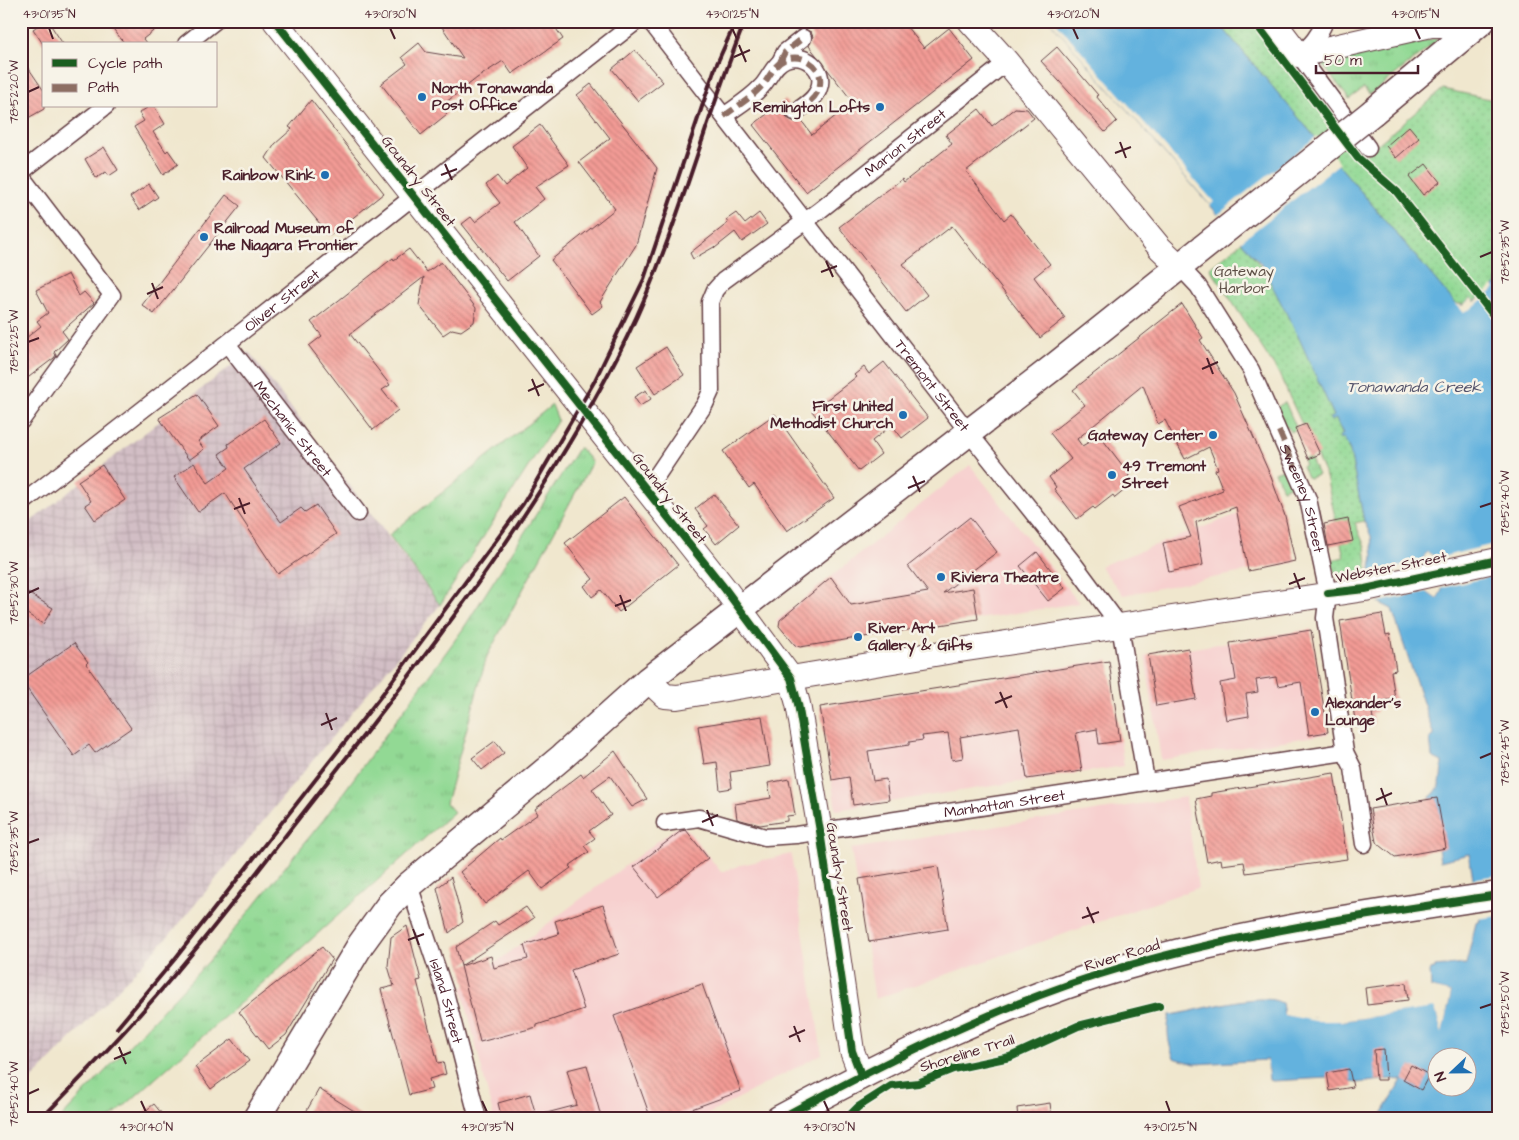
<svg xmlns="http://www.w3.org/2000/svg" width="1519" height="1140" viewBox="0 0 1519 1140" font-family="'Architects Daughter',sans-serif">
	<defs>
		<pattern id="industrial-grid" width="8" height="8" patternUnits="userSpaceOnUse" patternTransform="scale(1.25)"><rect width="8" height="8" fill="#d2bec5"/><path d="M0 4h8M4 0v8" fill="none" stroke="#b6a3a9"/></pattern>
		<pattern id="grass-tufts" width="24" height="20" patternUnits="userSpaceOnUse" patternTransform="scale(1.25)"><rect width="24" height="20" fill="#92d994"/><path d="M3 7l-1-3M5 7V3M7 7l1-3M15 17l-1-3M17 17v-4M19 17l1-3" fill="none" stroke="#7fba80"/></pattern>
		<pattern id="park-dots" width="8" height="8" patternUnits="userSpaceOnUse" patternTransform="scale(1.25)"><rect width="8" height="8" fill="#92d994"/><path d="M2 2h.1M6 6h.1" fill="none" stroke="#7fba80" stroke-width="1.8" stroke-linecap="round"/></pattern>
		<pattern id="building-back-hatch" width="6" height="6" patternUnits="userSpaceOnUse" patternTransform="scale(1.25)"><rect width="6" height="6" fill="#f39b95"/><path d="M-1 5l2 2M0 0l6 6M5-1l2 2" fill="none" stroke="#c77e7a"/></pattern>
	</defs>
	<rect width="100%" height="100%" fill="#f7f3e8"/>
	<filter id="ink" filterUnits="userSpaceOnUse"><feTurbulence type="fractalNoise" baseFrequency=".02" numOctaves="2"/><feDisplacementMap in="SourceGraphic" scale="10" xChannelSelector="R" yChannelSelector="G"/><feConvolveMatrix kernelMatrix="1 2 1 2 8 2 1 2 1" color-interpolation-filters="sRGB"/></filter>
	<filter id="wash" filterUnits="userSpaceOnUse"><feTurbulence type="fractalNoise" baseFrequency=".0096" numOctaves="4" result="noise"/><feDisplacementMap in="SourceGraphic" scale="20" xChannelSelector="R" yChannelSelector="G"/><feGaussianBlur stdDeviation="1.12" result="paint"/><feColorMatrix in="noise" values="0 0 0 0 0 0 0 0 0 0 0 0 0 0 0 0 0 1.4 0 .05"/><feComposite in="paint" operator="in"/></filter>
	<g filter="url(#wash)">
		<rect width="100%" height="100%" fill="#f0e7ce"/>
		<path fill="#f7d0cf" d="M970 465 1079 603 796 648 776 621Z
			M1278 499 1296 562 1123 595 1100 566Z
			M1311 629 1328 734 1161 760 1145 656Z
			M1108 660 1124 766 836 810 820 706Z
			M1185 797 1198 888 875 999 851 849Z
			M682 823 721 872 741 865 791 854 822 1054 699 1119H494L462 988Z"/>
		<path fill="url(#industrial-grid)" d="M249 352 440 605 175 929 21 1091V529Z"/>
		<path fill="url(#grass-tufts)" stroke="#6e7c60" d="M1433 39H1437L1436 42 1376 90 1369 94 1364 88 1349 99 1323 65 1324 62Z
			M1285 402 1297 429 1290 432 1288 427 1285 428 1276 408Z
			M552 405 558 420 440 605 389 535Z
			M579 447 592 462 487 656 446 803 454 812 110 1119H60L209 961 324 819 463 629Z
			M1310 457 1318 475 1310 478 1307 477 1302 466 1305 465 1303 460Z
			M1283 469 1285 474 1288 473 1293 484 1283 489 1275 472Z"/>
		<path fill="url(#park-dots)" stroke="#6e7c60" d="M1217 21H1263L1365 155 1443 89 1498 101 1497 284C1485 293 1472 309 1455 303Z
			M1242 242C1284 291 1307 357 1334 416L1330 418 1331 421 1336 418 1343 435 1339 437 1344 438 1350 451 1364 521 1355 523 1365 547 1368 572C1356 577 1347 580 1335 575L1332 560 1344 557 1326 477 1279 374 1210 268Z"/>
		<path fill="#64b2de" stroke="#576884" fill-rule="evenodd" d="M1050 21H1217L1455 303 1462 306 1471 298 1475 302 1497 284 1498 267V1119H1379L1402 1080 1391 1079 1357 1083 1328 1078 1273 1081 1269 1080 1267 1060 1195 1064 1174 1058C1168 1044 1166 1029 1170 1015 1196 1012 1260 990 1282 1003L1284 1015 1341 1021 1435 1007 1442 1032 1451 993 1431 988 1430 970 1435 969V967L1466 964 1476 923 1480 921 1469 854 1440 861 1430 797C1442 789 1441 777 1442 762L1432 757 1430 738 1434 736 1392 609 1378 602 1371 568 1373 556 1371 536 1364 521 1350 451 1344 438 1340 439 1339 437 1343 434 1336 419 1331 421 1329 418 1334 416 1298 336 1261 264ZM1427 552 1437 558 1442 590 1437 599 1428 593 1421 562ZM1436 1058H1466V1088H1436Z"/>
		<path fill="#f0e7ce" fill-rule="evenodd" d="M1050 21H1055L1214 202 1210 205Z
			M1317 136 1340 163 1239 243 1216 216Z
			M1493 286 1495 289 1471 309 1463 312 1455 303 1462 306 1471 298 1475 302Z
			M1498 543V575L1442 588 1437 599 1427 592 1375 603 1369 573 1421 562 1427 552 1437 558ZM1428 555 1434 559 1440 590 1436 596 1430 592 1423 562Z
			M1498 875V916L1478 919 1471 879Z
			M1431 988 1451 993 1442 1034 1435 1008 1341 1021H1315L1284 1015V1011L1287 1013 1316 1018H1341L1436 1005 1442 1023 1448 995 1430 991Z"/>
		<g id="blocks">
			<path fill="url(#building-back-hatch)" d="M45 21H48L63 44H43L33 29Z
				M107 21H166L143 39 147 44H125Z
				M438 21H551L563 39 512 74 503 61 477 78 441 106 447 114 421 135 381 84 407 64 402 57 419 43 426 52 463 58Z
				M790 21H902L924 48 949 28 974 60 806 192 753 125 785 100 789 105 785 112 787 118 795 122 801 120 812 135 853 102 809 46 813 37 811 32 802 28 797 30Z
				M1057 47 1098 95 1096 96 1117 121 1105 132 1041 61Z
				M635 50 663 82 638 101 612 69Z
				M21 57 44 91V109L21 122Z
				M591 84 657 168 636 245 600 302 603 306 592 314 551 260 615 209 579 162 610 138 577 95Z
				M311 100 384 193 330 236 266 158 275 144 292 129 289 127Z
				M150 106H154L165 124 153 132 166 152 168 150 178 164 163 175 134 127 144 121 139 113Z
				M1015 108 1027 109 1034 118 966 171 1004 220 1011 214 1050 264 1034 277 1065 318 1040 338 952 226 903 264 927 295 906 312 839 227 902 179 904 182 952 144 946 135 979 109 992 126Z
				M540 125 569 165 535 187 544 199 515 222 539 256 507 281 462 224 471 217 475 222 500 203 486 185 497 176 505 186 527 168 512 146Z
				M1409 126 1419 138 1396 158 1386 146Z
				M104 147 118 170 109 176 106 172 96 178 85 159Z
				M1426 164 1440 182 1423 195 1409 177Z
				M149 184 158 197 139 210 130 197Z
				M226 195 240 206 154 314 142 305Z
				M736 213 745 224 759 213 767 224 742 242 735 232 715 248 714 247 693 259 690 253 728 223 726 220Z
				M409 249 427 272 441 262 476 308 474 322 461 331 452 329 443 335 419 305 424 277 350 334 390 385 382 390 398 410 373 430 309 346 322 336 311 322 393 258 394 260Z
				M68 274 79 296 84 292 94 303 62 331 68 339 54 352 56 355 54 358 21 383V342L41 326 37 321 48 313 36 290Z
				M1182 304 1203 338 1200 340 1234 393 1271 477 1285 516 1295 561 1248 571 1236 507 1196 522 1203 565 1169 572 1163 543 1191 537 1179 507 1223 490 1215 470 1218 469 1209 447 1185 459 1165 420 1158 424 1143 385 1077 439 1082 446 1100 436 1129 474 1126 489 1115 498 1113 495 1095 509 1093 507 1077 519 1054 489 1056 487 1049 477 1071 459 1050 433 1085 405 1073 390Z
				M666 347 684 375 655 394 637 366Z
				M884 362 928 418 902 438 892 425 872 441 881 454 859 471 812 411 856 377 854 375 864 367 869 374Z
				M646 390 651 399 640 406 634 397Z
				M197 394 219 426 198 441 204 449 189 460 159 418Z
				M775 414 834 498 787 531 754 484 749 488 723 451Z
				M264 419 281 443 244 469 281 522 301 508 305 512 316 505 336 534 278 574 225 493 198 512 174 477 194 463 208 483 229 468 219 454 229 447 228 444Z
				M1306 424 1320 454 1308 459 1295 428Z
				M102 465 125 500 95 520 85 505 91 501 78 481Z
				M714 494 739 525 716 544 704 529 708 526 695 509Z
				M624 497 678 565 619 612 601 590 592 597 584 586 593 579 565 543Z
				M970 517 997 552 943 593 973 588 978 619 800 647 795 645 779 626 780 620 831 577 851 605 928 592 908 566Z
				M1348 519 1353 541 1328 546 1324 524Z
				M1037 552 1065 588 1048 601 1020 566Z
				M21 589 53 608 43 624 21 610Z
				M1382 614 1386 635 1390 634 1396 670 1391 671 1395 699 1375 702 1377 712 1372 713 1374 724 1356 727 1340 621Z
				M1311 630 1328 732 1309 735 1301 682 1278 686 1276 677 1256 680 1258 692 1246 694 1249 716 1226 720 1220 683 1236 680 1230 643Z
				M74 643 88 662 86 664 131 728 95 753 89 745 74 756 21 680Z
				M1188 648 1196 699 1156 706 1148 655Z
				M1109 661 1120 741 1099 744 1097 729 1076 733 1082 771 1027 779 1019 727 960 737 963 758 952 760 948 733 922 736 923 740 909 742V745L868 751 873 781 886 779 889 800 853 805 849 777 832 780 820 707Z
				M762 716 770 766 730 772 732 788 720 790 717 762 704 764 698 726Z
				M495 741 504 753 482 770 472 758Z
				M615 751 647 799 632 807 610 776 592 789 611 815 589 831 595 838 584 846 589 852 569 866 571 868 542 889 529 871 485 904 460 872 500 838 501 840 538 814 535 809 564 787 581 774 583 777Z
				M1334 773 1347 859 1246 873 1244 862 1222 865 1221 859 1207 862 1196 799 1211 796V793Z
				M789 779 795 815 787 816V821L760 825 737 819 735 804 771 798 768 783Z
				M1437 798 1446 848 1395 857 1376 842 1370 809Z
				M686 830 708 858 658 897 634 867 681 831Z
				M938 866 948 929 869 942 859 879Z
				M451 877 463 922 449 933 437 888Z
				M603 905 619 954 571 970 584 1009 537 1025V1027L480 1042 461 966 491 956 494 968 528 959 524 945 559 934 555 921Z
				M526 907 534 918 461 966 456 947 495 921 498 925Z
				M407 926 421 980 417 981 438 1063 443 1062 446 1074 429 1079 432 1089 409 1095 381 989 394 986 388 966 391 937Z
				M322 947 332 959 286 1035 268 1049 239 1012Z
				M1406 983 1408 1000 1367 1005 1365 988Z
				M702 984 741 1091 664 1119H651L614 1016Z
				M232 1039 249 1061 211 1089 195 1067Z
				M1384 1049 1386 1080H1376L1374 1050Z
				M587 1065 601 1117 539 1119V1115L577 1105 567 1070Z
				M1411 1065 1429 1075 1421 1090 1403 1080Z
				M1349 1069 1353 1087 1330 1091 1327 1073Z
				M319 1089 367 1119H302Z
				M530 1094 537 1119H502L498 1103Z
				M1050 1103 1052 1119H1018L1017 1108Z
				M154 1104 166 1119H135Z"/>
		</g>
	</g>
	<g filter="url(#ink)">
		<use href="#blocks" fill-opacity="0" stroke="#633d43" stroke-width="1"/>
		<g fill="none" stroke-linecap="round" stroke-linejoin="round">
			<defs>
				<g id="street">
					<path id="s1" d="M650 21 969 433 1074 564 1120 626 1146 781"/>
					<path d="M1325 21C1319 36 1311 45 1299 55L1368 148"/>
					<path d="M186 44 215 21"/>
					<path d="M780 62 785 52 803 38"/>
					<path d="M724 116C736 107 750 99 761 87 770 78 773 64 786 59 804 52 826 69 819 88 816 99 804 106 795 112"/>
					<path d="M21 172 106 106"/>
					<path d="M21 176 112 295 21 421"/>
					<path id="s2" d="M1180 267 1198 286 1251 370 1308 499 1328 593 1325 618 1345 752 1353 768 1364 844"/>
					<path id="s3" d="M228 345 358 513"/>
					<path id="s4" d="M647 490 705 404 711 391 710 302 715 290 723 281 819 211 1007 62"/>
					<path id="s5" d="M21 504C228 345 431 181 637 21"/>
					<path id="s6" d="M665 823 699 818 765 837 796 835 1345 752"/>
					<path id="s7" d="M409 885 445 992 478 1119"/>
				</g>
				<path id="secondary" d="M275 21 725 589 791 678 798 704 820 831 852 1051 861 1075
					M970 21 1007 62 1160 248 1180 267
					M1273 21 1299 55 1431 25H1476
					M648 680 665 696 677 697 953 651 1365 589 1498 560"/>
				<path id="primary" d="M1373 112 1482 21
					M256 1119 361 944 390 904 409 885 562 757 648 680 1055 366 1278 188
					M779 1119C891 1059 1005 1001 1127 966 1249 931 1373 914 1498 895"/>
			</defs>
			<use href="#street" stroke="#633d43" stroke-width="19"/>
			<use href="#secondary" stroke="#633d43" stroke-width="26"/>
			<use href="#primary" stroke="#633d43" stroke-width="29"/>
			<use href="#street" stroke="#fff" stroke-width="16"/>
			<use href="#secondary" stroke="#fff" stroke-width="24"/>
			<use href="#primary" stroke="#fff" stroke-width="26"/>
			<path stroke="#4a1f2b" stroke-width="4" d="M117 1028 174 960 381 696 523 504 594 382 644 279 715 68 736 21
				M41 1119C90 1069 140 1017 184 963 235 902 283 838 332 776 441 637 549 496 627 337 676 237 703 125 745 21"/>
			<defs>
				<path id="primary-bridge" d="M1278 188 1373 112"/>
			</defs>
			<use href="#primary-bridge" stroke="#633d43" stroke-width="29" stroke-linecap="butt"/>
			<use href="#primary-bridge" stroke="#fff" stroke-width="26"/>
			<path stroke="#8d6e63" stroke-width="6" stroke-dasharray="12 6" stroke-linecap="butt" d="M780 62 785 52 803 38
				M724 116C736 107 750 99 761 87 770 78 773 64 786 59 804 52 826 69 819 88 816 99 804 106 795 112
				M1279 431 1295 468"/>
			<defs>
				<path id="cycleway" d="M275 21 725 589 791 678 798 704 820 831 852 1051 861 1075
					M1254 21 1358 158 1397 192 1498 321
					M1328 593 1365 589 1498 560
					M779 1119C891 1059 1005 1001 1127 966 1249 931 1373 914 1498 895
					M846 1119 858 1107 891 1086 918 1083 953 1069 1010 1057 1078 1026 1159 1006"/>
			</defs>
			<use href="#cycleway" stroke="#f7f3e8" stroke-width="11"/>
			<use href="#cycleway" stroke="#1b5e20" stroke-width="8"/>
		</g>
	</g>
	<path fill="none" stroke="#4a1f2b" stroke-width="2" d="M49 28 53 39M390 28 395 39M732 28 737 39M1073 28 1078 39M1415 28 1420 39M739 45 746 62M734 57 750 50M28 92 39 87M1120 142 1126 158M1115 153 1131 147M445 164 452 180M441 175 457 169M1480 257 1492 252M826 261 833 277M821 272 837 266M152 283 158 299M147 294 163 287M28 342 39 338M1207 358 1213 374M1202 369 1218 362M532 379 539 396M528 391 544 384M913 476 920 492M908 488 925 481M239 498 245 514M1480 507 1492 503M234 509 250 503M1294 573 1300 589M1289 584 1305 578M28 593 39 588M620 595 626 611M615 606 631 600M1000 692 1007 708M995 703 1012 696M326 713 332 730M321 725 337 718M1480 758 1492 753M1381 788 1387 805M1376 800 1392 793M707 810 713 826M702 822 718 815M28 843 39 839M1087 907 1094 923M1082 918 1099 912M413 929 419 945M408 940 424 934M1480 1008 1492 1004M794 1026 800 1042M789 1037 805 1030M119 1047 126 1064M114 1059 131 1052M28 1094 39 1089M141 1101 146 1112M482 1101 487 1112M824 1101 829 1112M1166 1101 1170 1112"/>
	<g fill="#1f6fb2" stroke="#f7f3e8" stroke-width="2">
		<circle cx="422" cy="97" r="5"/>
		<circle cx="880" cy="107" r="5"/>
		<circle cx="325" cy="175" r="5"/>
		<circle cx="204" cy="237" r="5"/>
		<circle cx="903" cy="415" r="5"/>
		<circle cx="1213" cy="435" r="5"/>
		<circle cx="1112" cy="475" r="5"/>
		<circle cx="941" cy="577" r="5"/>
		<circle cx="858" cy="637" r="5"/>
		<circle cx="1315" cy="712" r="5"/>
	</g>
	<g text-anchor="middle" stroke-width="5" stroke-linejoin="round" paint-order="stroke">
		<g font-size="15" font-weight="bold" fill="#4a1f2b" stroke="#f7f3e8" text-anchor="start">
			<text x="432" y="93">North Tonawanda<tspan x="432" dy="17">Post Office</tspan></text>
			<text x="870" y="112" text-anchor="end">Remington Lofts</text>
			<text x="315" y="180" text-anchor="end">Rainbow Rink</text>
			<text x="214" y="233">Railroad Museum of<tspan x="214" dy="17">the Niagara Frontier</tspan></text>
			<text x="893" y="411" text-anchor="end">First United<tspan x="893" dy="17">Methodist Church</tspan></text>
			<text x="1203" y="440" text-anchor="end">Gateway Center</text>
			<text x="1122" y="471">49 Tremont<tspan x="1122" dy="17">Street</tspan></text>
			<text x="951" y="582">Riviera Theatre</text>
			<text x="868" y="633">River Art<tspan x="868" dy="17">Gallery &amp; Gifts</tspan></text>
			<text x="1325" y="708">Alexander's<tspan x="1325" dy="17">Lounge</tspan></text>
		</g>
		<g font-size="15" fill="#4a1f2b" stroke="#f7f3e8">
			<text dy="5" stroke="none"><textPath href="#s4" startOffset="461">Marion Street</textPath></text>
			<text transform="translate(419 181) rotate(52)" y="5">Goundry Street</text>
			<text dy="5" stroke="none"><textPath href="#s5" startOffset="331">Oliver Street</textPath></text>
			<text dy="5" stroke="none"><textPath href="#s1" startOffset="461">Tremont Street</textPath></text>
			<text dy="5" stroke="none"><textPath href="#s3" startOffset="106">Mechanic Street</textPath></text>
			<text transform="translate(670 498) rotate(52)" y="5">Goundry Street</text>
			<text dy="5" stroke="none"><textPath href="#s2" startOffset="264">Sweeney Street</textPath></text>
			<text transform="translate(1391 567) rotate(-11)" y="5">Webster Street</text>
			<text dy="5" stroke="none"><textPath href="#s6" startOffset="345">Manhattan Street</textPath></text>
			<text transform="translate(840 877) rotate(81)" y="5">Goundry Street</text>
			<text transform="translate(1122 955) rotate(-17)" y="5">River Road</text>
			<text dy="5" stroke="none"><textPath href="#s7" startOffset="122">Island Street</textPath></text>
			<text transform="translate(967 1053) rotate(-17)" y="5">Shoreline Trail</text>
		</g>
		<g font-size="15" fill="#5c4e45" stroke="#f7f3e8">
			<text x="1244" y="276">Gateway<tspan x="1244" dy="17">Harbor</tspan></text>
		</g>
		<g font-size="16" font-style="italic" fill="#53526a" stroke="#f7f3e8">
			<text x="1414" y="392">Tonawanda Creek</text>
		</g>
	</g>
	<rect width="1519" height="1140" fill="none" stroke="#f7f3e8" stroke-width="55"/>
	<rect x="42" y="42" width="175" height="65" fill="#f7f3e8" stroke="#b29e9c"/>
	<rect x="52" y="59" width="25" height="8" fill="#1b5e20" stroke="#b29e9c"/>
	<text x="88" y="68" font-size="15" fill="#4a1f2b">Cycle path</text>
	<rect x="52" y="84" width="25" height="8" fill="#8d6e63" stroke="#b29e9c"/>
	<text x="88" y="92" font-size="15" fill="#4a1f2b">Path</text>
	<g transform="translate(1452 1072) rotate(248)"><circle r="24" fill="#f7f3e8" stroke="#b29e9c"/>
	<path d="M0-4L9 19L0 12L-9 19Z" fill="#1f6fb2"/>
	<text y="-8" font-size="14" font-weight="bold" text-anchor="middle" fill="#4a1f2b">N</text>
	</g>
	<path d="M1316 65v8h102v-8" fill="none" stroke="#4a1f2b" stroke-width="2.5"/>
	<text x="1324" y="65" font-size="15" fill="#4a1f2b" stroke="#f7f3e8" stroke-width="4" paint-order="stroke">50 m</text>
	<rect x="28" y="28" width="1464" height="1084" fill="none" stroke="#4a1f2b" stroke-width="2"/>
	<g font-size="12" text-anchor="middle" fill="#4a1f2b">
		<text x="49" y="18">43°01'35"N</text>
		<text x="390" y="18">43°01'30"N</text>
		<text x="732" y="18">43°01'25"N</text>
		<text x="1073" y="18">43°01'20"N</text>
		<text x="1415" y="18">43°01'15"N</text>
		<text transform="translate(14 92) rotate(-90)" y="4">78°52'20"W</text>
		<text transform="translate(1505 252) rotate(-90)" y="4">78°52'35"W</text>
		<text transform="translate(14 342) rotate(-90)" y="4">78°52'25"W</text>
		<text transform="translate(1505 503) rotate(-90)" y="4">78°52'40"W</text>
		<text transform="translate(14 593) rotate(-90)" y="4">78°52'30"W</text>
		<text transform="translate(1505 753) rotate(-90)" y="4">78°52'45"W</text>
		<text transform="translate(14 843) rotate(-90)" y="4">78°52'35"W</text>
		<text transform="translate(1505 1004) rotate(-90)" y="4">78°52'50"W</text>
		<text transform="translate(14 1094) rotate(-90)" y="4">78°52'40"W</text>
		<text x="146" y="1131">43°01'40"N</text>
		<text x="487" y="1131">43°01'35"N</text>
		<text x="829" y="1131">43°01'30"N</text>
		<text x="1170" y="1131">43°01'25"N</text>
	</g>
</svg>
